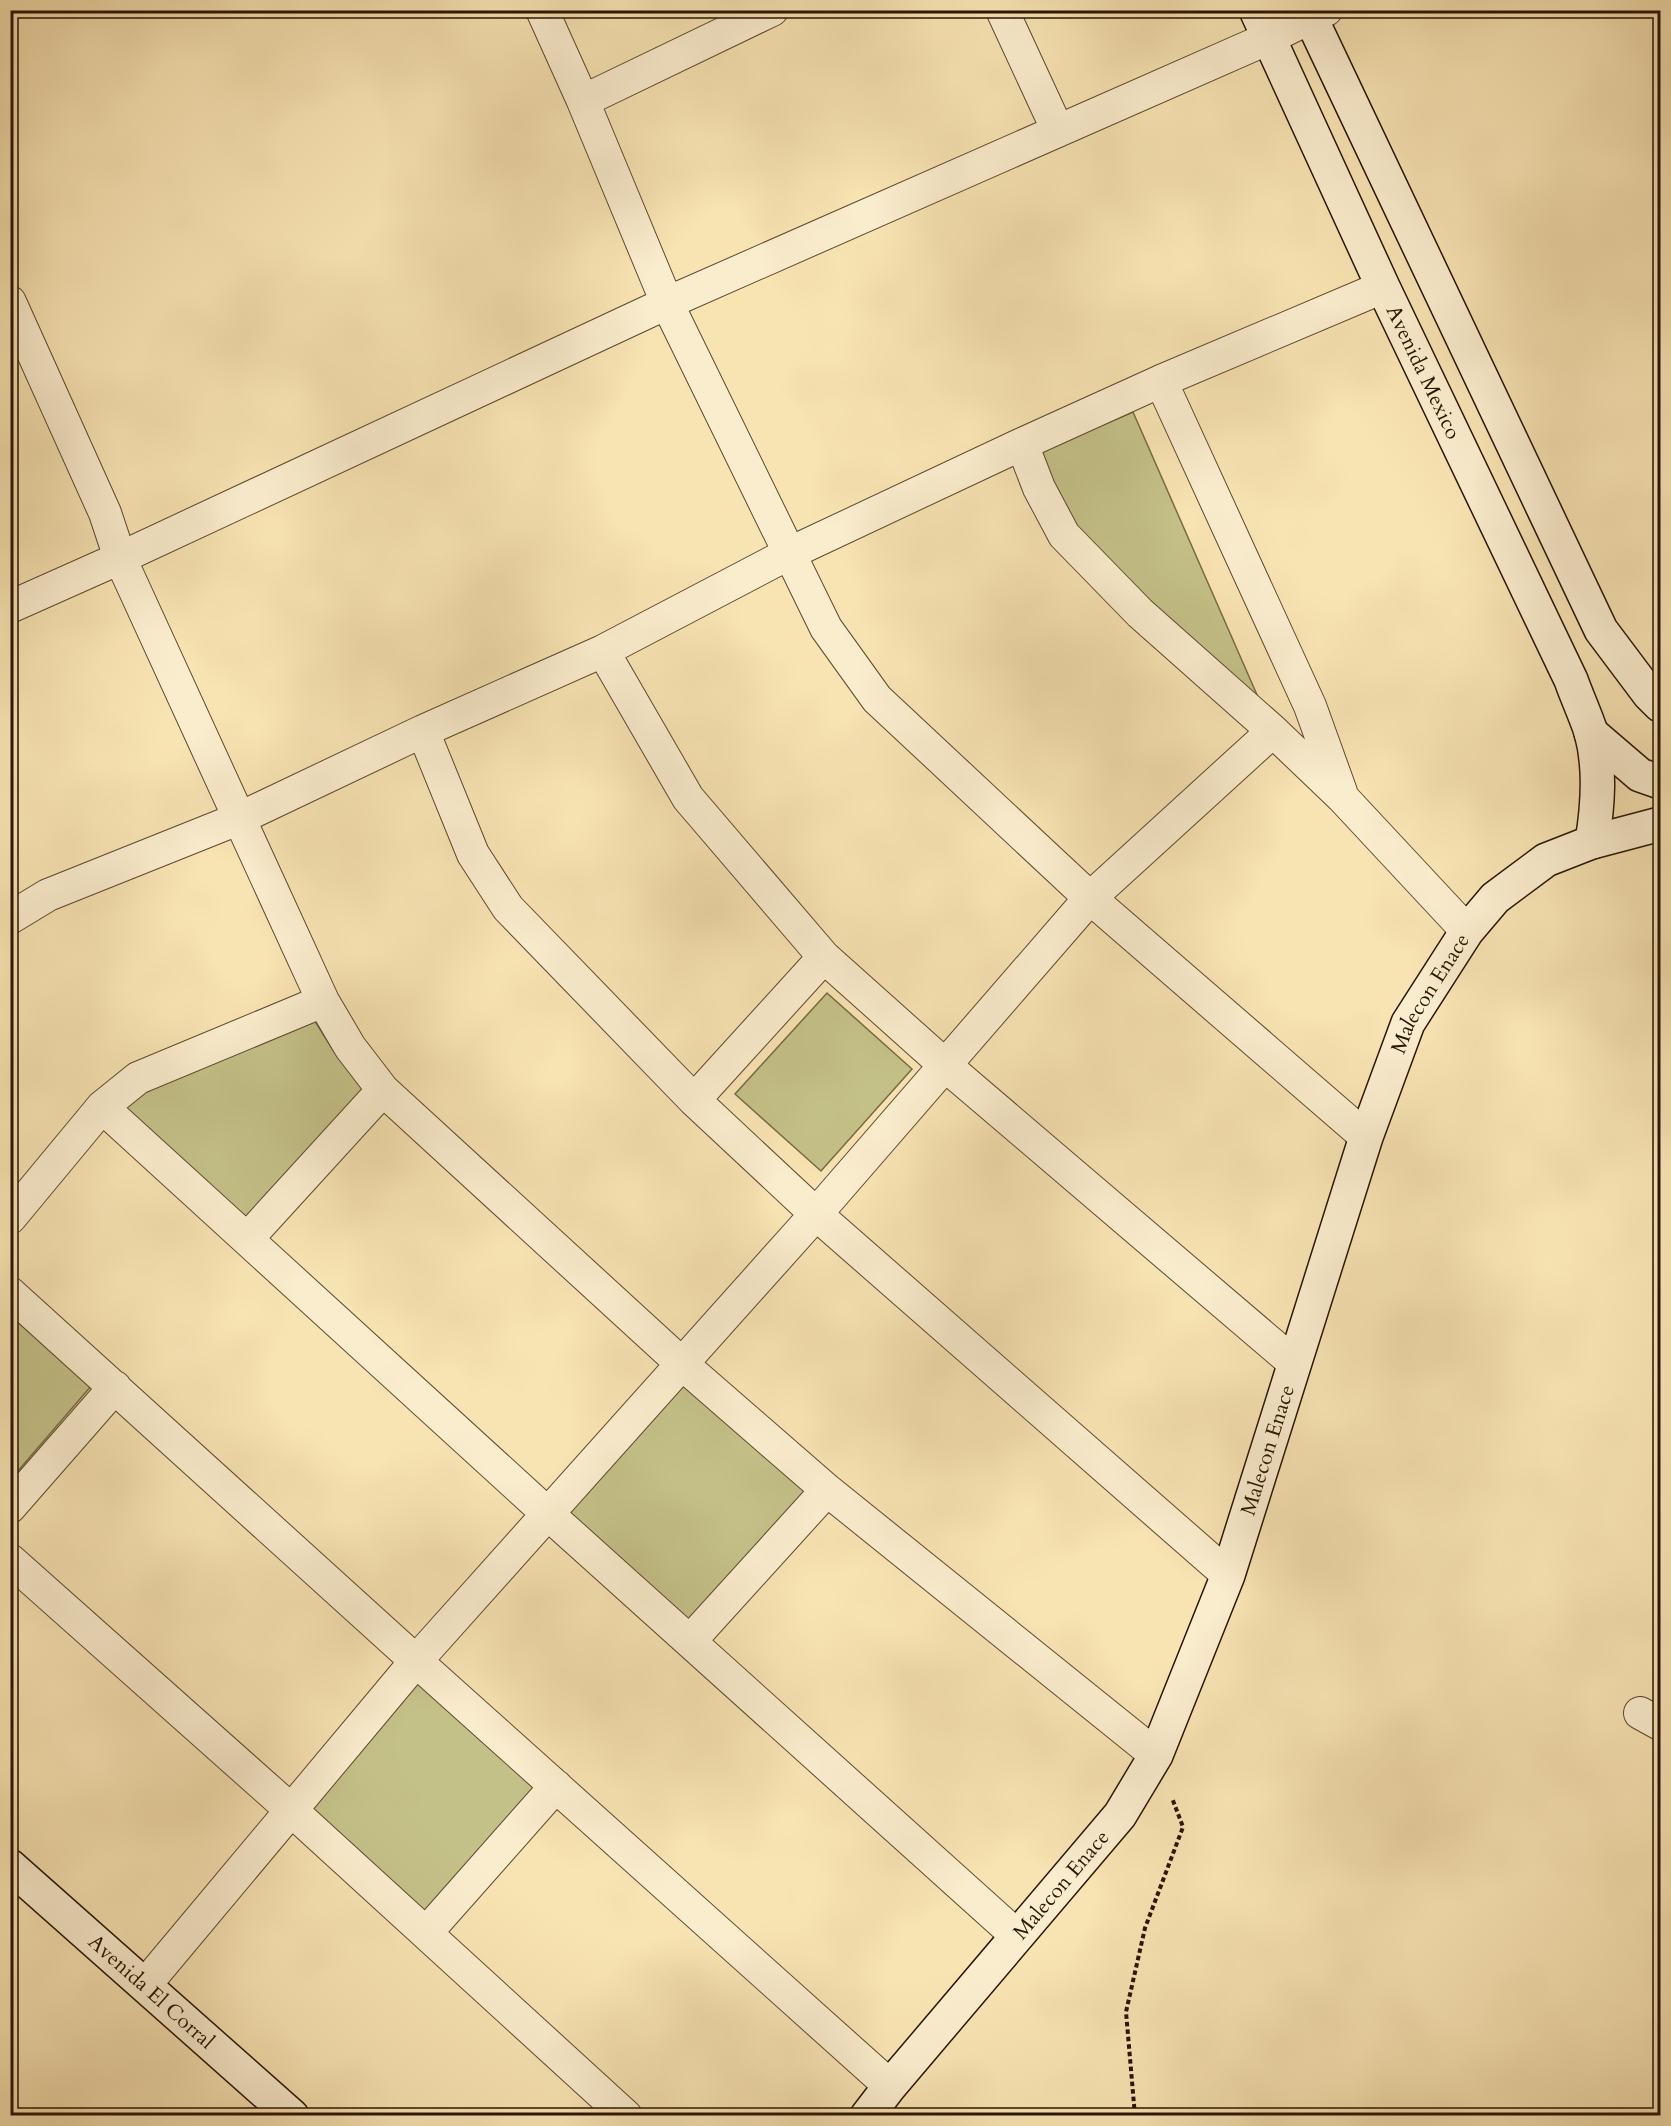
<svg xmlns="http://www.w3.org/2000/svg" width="1671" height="2126" viewBox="0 0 1671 2126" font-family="Cardo,serif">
	<rect width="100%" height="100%" fill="#f8e3b3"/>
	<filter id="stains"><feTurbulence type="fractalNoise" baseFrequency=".00333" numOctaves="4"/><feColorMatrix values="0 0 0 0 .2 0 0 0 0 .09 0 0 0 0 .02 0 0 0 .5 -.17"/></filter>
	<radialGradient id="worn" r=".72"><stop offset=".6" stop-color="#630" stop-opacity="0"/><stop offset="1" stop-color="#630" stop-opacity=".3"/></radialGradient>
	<path fill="#c4c188" stroke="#766b44" stroke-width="1.5" d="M1133 412 1258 697 1246 710 1014 462Z
		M827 993 912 1069 821 1171 735 1094Z
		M313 1018 333 1050 363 1090 243 1223 117 1110 135 1095Z
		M11 1316 92 1385 11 1479Z
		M682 1376 811 1488 688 1623 565 1514Z
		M418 1676 544 1784 423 1918 304 1808Z"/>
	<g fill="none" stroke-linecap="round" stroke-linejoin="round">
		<defs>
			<path id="street" d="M542 10 583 101 667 303 826 628 877 699 1090 898 1366 1137
				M1002 10 1058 131
				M583 101 772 10
				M10 302 105 513 120 558 323 1001 350 1047 383 1090 681 1363 827 1490 1156 1755
				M1161 381 1310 706 1341 792
				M10 607 120 558 667 303 1269 38 1326 10
				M603 651 688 798 824 957 946 1066 1294 1363
				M423 731 473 854 508 908 694 1100 816 1214 1228 1575
				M1273 731 1140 613 1064 535 1039 488 1022 444 1161 381 1383 287
				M10 918 48 895 238 819 423 731 603 651 790 553 1022 444
				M694 1100 824 957
				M102 1107 548 1514 1016 1935
				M10 1218 102 1107 138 1078 323 1001
				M247 1239 383 1090
				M10 1293 416 1661 890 2086
				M10 1507 115 1387
				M10 1560 291 1810 626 2116
				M690 1641 827 1490
				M1640 1713 1660 1724
				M426 1933 556 1786
				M145 1985 416 1661 816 1214 1090 898 1273 731 1343 798 1467 931"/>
			<g id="secondary">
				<path id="s1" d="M1256 10 1383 287 1571 680C1577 697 1585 714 1591 732 1601 768 1598 806 1592 842"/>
				<path d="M1307 10 1601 630 1649 694 1660 705"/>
				<path d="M1591 733 1640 775 1660 782"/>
				<path id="s2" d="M10 1866 292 2116"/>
				<path id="s3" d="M867 2116 890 2086 1120 1815 1156 1755 1228 1575 1366 1137 1408 1023 1467 931 1495 898 1546 860 1592 842 1660 824"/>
			</g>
		</defs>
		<use href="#street" stroke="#5d482d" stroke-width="34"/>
		<use href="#secondary" stroke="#291500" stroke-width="36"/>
		<path stroke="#291500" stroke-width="4" stroke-dasharray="4.5 3" stroke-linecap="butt" d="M1135 2116 1126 2012 1145 1928 1183 1827 1172 1798"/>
		<use href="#street" stroke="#faedce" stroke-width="32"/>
		<use href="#secondary" stroke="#faedce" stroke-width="33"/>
	</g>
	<g text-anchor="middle" stroke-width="5" stroke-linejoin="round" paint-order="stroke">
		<g font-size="21" fill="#291500" stroke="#faedce">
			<text dy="7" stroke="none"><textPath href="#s1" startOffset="399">Avenida Mexico</textPath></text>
			<text dy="7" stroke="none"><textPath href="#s3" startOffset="1274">Malecon Enace</textPath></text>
			<text dy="7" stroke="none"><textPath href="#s3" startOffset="788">Malecon Enace</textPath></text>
			<text dy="7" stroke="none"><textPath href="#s3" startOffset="302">Malecon Enace</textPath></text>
			<text dy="7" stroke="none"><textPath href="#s2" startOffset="189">Avenida El Corral</textPath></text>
		</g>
	</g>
	<rect width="1671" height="2126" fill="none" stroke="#f8e3b3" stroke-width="36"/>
	<rect x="12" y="12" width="1647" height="2102" fill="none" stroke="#291500" stroke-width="3"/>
	<rect x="18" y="18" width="1635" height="2090" fill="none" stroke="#291500" stroke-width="1.5"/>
	<rect width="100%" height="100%" filter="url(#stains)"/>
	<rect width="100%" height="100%" fill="url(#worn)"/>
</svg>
